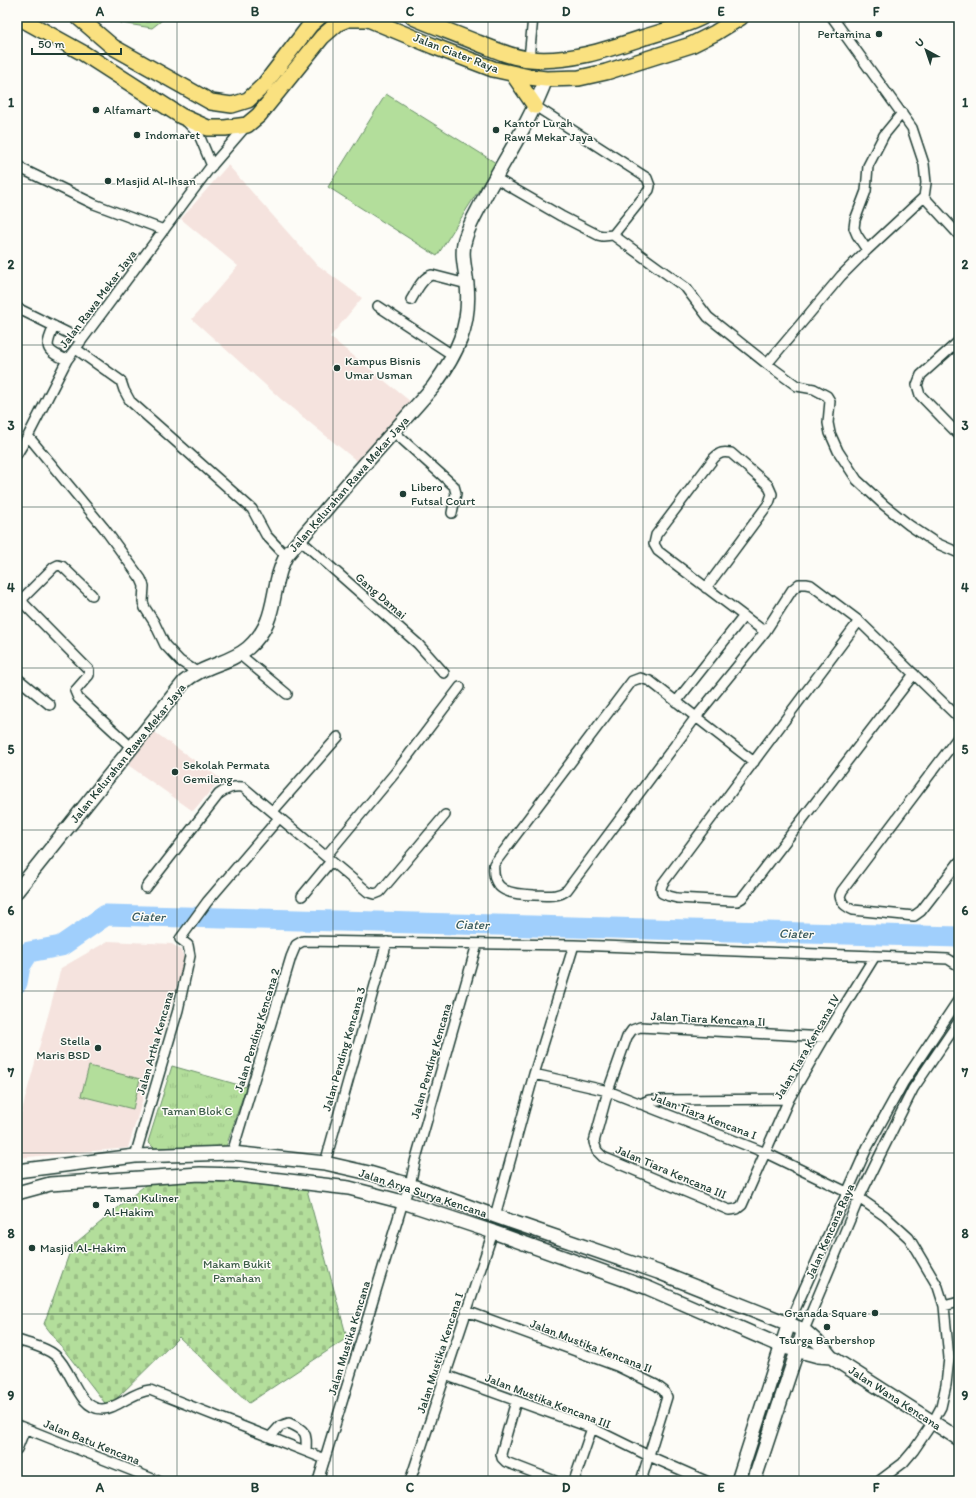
<svg xmlns="http://www.w3.org/2000/svg" width="976" height="1498" viewBox="0 0 976 1498" font-family="Itim,sans-serif">
	<defs>
		<pattern id="cemetery-stones" width="16" height="16" patternUnits="userSpaceOnUse"><rect width="16" height="16" fill="#b3de9b"/><path d="M2 7V4a2 2 0 0 1 4 0v3zM10 15v-3a2 2 0 0 1 4 0v3z" fill="#9abf86"/></pattern>
		<pattern id="park-tufts" width="24" height="20" patternUnits="userSpaceOnUse"><rect width="24" height="20" fill="#b3de9b"/><path d="M3 7l-1-3M5 7V3M7 7l1-3M15 17l-1-3M17 17v-4M19 17l1-3" fill="none" stroke="#9abf86"/></pattern>
	</defs>
	<rect width="100%" height="100%" fill="#fdfcf7"/>
	<filter id="ink" filterUnits="userSpaceOnUse"><feTurbulence type="fractalNoise" baseFrequency=".025" numOctaves="2"/><feDisplacementMap in="SourceGraphic" scale="8" xChannelSelector="R" yChannelSelector="G"/><feConvolveMatrix kernelMatrix="1 2 1 2 8 2 1 2 1" color-interpolation-filters="sRGB"/></filter>
	<g filter="url(#ink)">
		<path fill="#f5e3de" d="M228 165 315 263 362 298 330 337 411 402 358 462 282 400 192 319 238 266 181 219Z
			M153 731 221 779 193 811 128 765Z
			M108 941 172 944 180 949 185 959 128 1148 17 1158V1128L61 968Z"/>
		<path fill="url(#cemetery-stones)" stroke="#698e68" d="M115 17H166L152 28 121 23Z
			M201 1178 307 1190 347 1338 249 1403 179 1337 108 1407 44 1324 72 1246 149 1182Z"/>
		<path fill="url(#park-tufts)" stroke="#698e68" d="M172 1066 246 1087 226 1147 154 1148 148 1142Z"/>
		<path fill="#b3de9b" stroke="#698e68" d="M386 94 496 163 437 256 328 187Z
			M89 1066 140 1079 133 1109 81 1096Z"/>
		<g fill="none" stroke-linecap="round" stroke-linejoin="round">
			<path stroke="#a0cffc" stroke-width="21" d="M17 983 20 966 29 952 61 946 106 915 959 937"/>
			<defs>
				<path id="street" d="M529 59 533 17
					M535 106 647 178 650 186 649 190 613 235 686 288 708 317 767 364 797 386 814 389 827 396 830 401 828 423 830 433 838 451 857 480 884 505 909 525 936 543 959 553
					M186 121 199 135 212 166
					M17 164 22 169 94 204 164 230
					M495 178 561 216 598 235 603 236 613 235
					M924 197 959 235
					M867 250 857 235 854 228 855 220 866 191 868 166 884 135 902 113
					M411 300C416 292 422 277 432 275L467 284
					M378 306 454 356
					M17 308 82 340
					M54 326C45 348 44 350 67 360
					M959 341 921 375 917 385 920 395 959 435
					M76 349 121 381 124 390 130 401 252 509 266 535 286 556
					M767 364 841 276 867 250 924 197 926 183 924 164 912 128 832 17
					M394 432 454 486 456 493 452 513
					M28 436 104 528 141 579 144 586 143 602 145 608 154 622 165 645 180 661 197 672
					M17 454 28 436 67 360 209 169 247 125
					M299 539 418 644 444 673
					M706 588 769 503 772 494 768 485 731 453C723 452 720 452 714 458L656 535 654 544 658 551 765 632
					M92 595 62 566 58 565 54 567 23 598V601L24 604 89 670V675L75 691 78 698 131 747
					M859 621 663 883 661 888 662 893 669 896 677 898 732 901H737L742 898 914 674
					M239 654 287 694
					M17 678 50 705
					M640 678 650 681 696 717 567 890C557 898 546 895 534 895 512 894 491 893 494 864L632 681Z
					M676 702 744 616
					M959 736 842 891 840 896C841 904 847 907 853 910L914 916 921 911 959 862
					M754 762 696 717 765 632 792 590 799 584H806L811 585 859 621 959 718
					M273 811 338 737
					M326 856 395 773 460 687
					M146 888 219 794C227 788 233 786 243 787L368 892 375 894 380 892 445 815
					M302 896 331 861
					M825 1037 640 1027 632 1030 627 1037 608 1091 594 1142 597 1151 603 1157 729 1210 737 1209 742 1205 789 1099 825 1037 875 956
					M534 1074 608 1091 766 1153 859 1198 885 1216 909 1238 938 1287 944 1306 949 1358 946 1385 941 1407 933 1422 914 1450 903 1463 879 1481
					M640 1104 649 1100H658L789 1099
					M232 1153 291 957 296 945 303 941 574 945 875 956 948 959 959 966
					M135 1156 178 1010 190 956 188 945 180 939 207 902 279 818
					M325 1163 387 942
					M495 1216 534 1074 574 945
					M944 1306 959 1302
					M466 1311 617 1366 656 1385 664 1391 667 1397 641 1481
					M789 1323 867 1148 903 1083 959 999
					M804 1330 859 1198 880 1155 913 1089 959 1021
					M17 1340C29 1344 46 1347 56 1356 72 1370 78 1409 102 1409 117 1409 132 1392 150 1390L325 1459
					M445 1375 592 1428 649 1456 706 1481
					M516 1401 501 1454 502 1458 506 1462 555 1481
					M17 1425 158 1481
					M270 1437 280 1426 289 1423C306 1431 307 1432 306 1451
					M17 1449 25 1429
					M318 1481 403 1202 410 1185 415 1162 477 944
					M410 1481 493 1232
					M574 1481 592 1428"/>
				<path id="secondary" d="M17 891 184 682C203 665 229 664 248 648 280 620 269 588 286 556L356 474 433 387C457 354 471 326 467 284 465 268 460 251 466 236 470 223 477 212 483 200 504 160 530 122 546 79
					M17 1171 135 1156 232 1153 325 1163 369 1173 410 1185 495 1216 658 1272 804 1330 823 1347 831 1357 959 1439
					M17 1193 50 1184 200 1174 239 1175 349 1188 403 1202 493 1232 648 1288 781 1346 818 1356 831 1357
					M738 1481 789 1323
					M754 1481 804 1330"/>
				<path id="primary" d="M18 17 83 53 181 116 208 128H225L247 125 259 115 322 37 338 23 348 19H368L433 46 493 69 529 77 546 79 579 78 606 72 691 45 715 33 741 17
					M78 17 113 47 211 102 232 105 248 100 264 85 311 24 319 17
					M413 17C434 26 456 34 478 43 494 49 512 58 530 59 569 63 609 49 645 37 665 31 684 26 702 17
					M513 74 535 106"/>
			</defs>
			<use href="#street" stroke="#1f3d34" stroke-width="12"/>
			<use href="#secondary" stroke="#1f3d34" stroke-width="16"/>
			<use href="#primary" stroke="#1f3d34" stroke-width="18"/>
			<use href="#street" stroke="#fdfcf7" stroke-width="9"/>
			<use href="#secondary" stroke="#fdfcf7" stroke-width="13"/>
			<use href="#primary" stroke="#fae180" stroke-width="15"/>
		</g>
	</g>
	<path fill="none" stroke="#1f3d34" stroke-width="1" stroke-opacity="0.55" d="M177 17V1481M333 17V1481M488 17V1481M643 17V1481M799 17V1481M17 184H959M17 345H959M17 507H959M17 668H959M17 830H959M17 991H959M17 1153H959M17 1314H959"/>
	<g fill="#1f3d34" stroke="#fdfcf7" stroke-width="1.5">
		<circle cx="879" cy="34" r="4"/>
		<circle cx="96" cy="110" r="4"/>
		<circle cx="496" cy="130" r="4"/>
		<circle cx="137" cy="135" r="4"/>
		<circle cx="108" cy="181" r="4"/>
		<circle cx="337" cy="368" r="4"/>
		<circle cx="403" cy="494" r="4"/>
		<circle cx="175" cy="772" r="4"/>
		<circle cx="98" cy="1048" r="4"/>
		<circle cx="96" cy="1205" r="4"/>
		<circle cx="32" cy="1248" r="4"/>
		<circle cx="875" cy="1313" r="4"/>
		<circle cx="827" cy="1327" r="4"/>
	</g>
	<g text-anchor="middle" stroke-width="3" stroke-linejoin="round" paint-order="stroke">
		<g font-size="12" fill="#1f3d34" stroke="#fdfcf7" text-anchor="start">
			<text x="871" y="38" text-anchor="end">Pertamina</text>
			<text x="104" y="114">Alfamart</text>
			<text x="504" y="127">Kantor Lurah<tspan x="504" dy="14">Rawa Mekar Jaya</tspan></text>
			<text x="145" y="139">Indomaret</text>
			<text x="116" y="185">Masjid Al-Ihsan</text>
			<text x="345" y="365">Kampus Bisnis<tspan x="345" dy="14">Umar Usman</tspan></text>
			<text x="411" y="491">Libero<tspan x="411" dy="14">Futsal Court</tspan></text>
			<text x="183" y="769">Sekolah Permata<tspan x="183" dy="14">Gemilang</tspan></text>
			<text x="90" y="1045" text-anchor="end">Stella<tspan x="90" dy="14">Maris BSD</tspan></text>
			<text x="104" y="1202">Taman Kuliner<tspan x="104" dy="14">Al-Hakim</tspan></text>
			<text x="40" y="1252">Masjid Al-Hakim</text>
			<text x="867" y="1317" text-anchor="end">Granada Square</text>
			<text x="827" y="1344" text-anchor="middle">Tsurga Barbershop</text>
		</g>
		<g font-size="12" fill="#1f3d34" stroke="#fdfcf7">
			<text transform="translate(456 53) rotate(21)" y="4">Jalan Ciater Raya</text>
			<text transform="translate(98 299) rotate(-53)" y="4">Jalan Rawa Mekar Jaya</text>
			<text transform="translate(349 484) rotate(-49)" y="4">Jalan Kelurahan Rawa Mekar Jaya</text>
			<text transform="translate(381 596) rotate(41)" y="4">Gang Damai</text>
			<text transform="translate(128 753) rotate(-51)" y="4">Jalan Kelurahan Rawa Mekar Jaya</text>
			<text transform="translate(708 1019) rotate(3)" y="4">Jalan Tiara Kencana II</text>
			<text transform="translate(257 1030) rotate(-73)" y="4">Jalan Pending Kencana 2</text>
			<text transform="translate(155 1043) rotate(-74)" y="4">Jalan Artha Kencana</text>
			<text transform="translate(807 1047) rotate(-60)" y="4">Jalan Tiara Kencana IV</text>
			<text transform="translate(344 1049) rotate(-74)" y="4">Jalan Pending Kencana 3</text>
			<text transform="translate(431 1061) rotate(-74)" y="4">Jalan Pending Kencana</text>
			<text transform="translate(704 1116) rotate(21)" y="4">Jalan Tiara Kencana I</text>
			<text transform="translate(671 1172) rotate(23)" y="4">Jalan Tiara Kencana III</text>
			<text transform="translate(423 1193) rotate(18)" y="4">Jalan Arya Surya Kencana</text>
			<text transform="translate(830 1231) rotate(-66)" y="4">Jalan Kencana Raya</text>
			<text transform="translate(349 1338) rotate(-73)" y="4">Jalan Mustika Kencana</text>
			<text transform="translate(591 1346) rotate(21)" y="4">Jalan Mustika Kencana II</text>
			<text transform="translate(440 1353) rotate(-72)" y="4">Jalan Mustika Kencana I</text>
			<text transform="translate(895 1398) rotate(33)" y="4">Jalan Wana Kencana</text>
			<text transform="translate(548 1401) rotate(21)" y="4">Jalan Mustika Kencana III</text>
			<text transform="translate(92 1442) rotate(22)" y="4">Jalan Batu Kencana</text>
		</g>
		<g font-size="12" fill="#3d5d49" stroke="#fdfcf7">
			<text x="197" y="1115">Taman Blok C</text>
			<text x="237" y="1268">Makam Bukit<tspan x="237" dy="14">Pamahan</tspan></text>
		</g>
		<g font-size="13" font-style="italic" fill="#395a5c" stroke="#fdfcf7">
			<text transform="translate(148 916) rotate(1)" y="5">Ciater</text>
			<text transform="translate(472 924) rotate(1)" y="5">Ciater</text>
			<text transform="translate(796 933) rotate(1)" y="5">Ciater</text>
		</g>
	</g>
	<rect width="976" height="1498" fill="none" stroke="#fdfcf7" stroke-width="44"/>
	<g transform="translate(926 50) rotate(320)" stroke="#fdfcf7" stroke-width="3" paint-order="stroke">
	<path d="M0-3L7 15L0 10L-7 15Z" fill="#1f3d34"/>
	<text y="-6" font-size="11" font-weight="bold" text-anchor="middle" fill="#1f3d34">U</text>
	</g>
	<path d="M32 48v6h89v-6" fill="none" stroke="#1f3d34" stroke-width="2"/>
	<text x="38" y="48" font-size="12" fill="#1f3d34" stroke="#fdfcf7" stroke-width="3" paint-order="stroke">50 m</text>
	<rect x="22" y="22" width="932" height="1454" fill="none" stroke="#1f3d34" stroke-width="1.5"/>
	<g font-size="13" text-anchor="middle" font-weight="bold" fill="#1f3d34">
		<text x="100" y="16">A</text>
		<text x="255" y="16">B</text>
		<text x="410" y="16">C</text>
		<text x="566" y="16">D</text>
		<text x="721" y="16">E</text>
		<text x="876" y="16">F</text>
		<text x="11" y="107">1</text>
		<text x="965" y="107">1</text>
		<text x="11" y="269">2</text>
		<text x="965" y="269">2</text>
		<text x="11" y="430">3</text>
		<text x="965" y="430">3</text>
		<text x="11" y="592">4</text>
		<text x="965" y="592">4</text>
		<text x="11" y="754">5</text>
		<text x="965" y="754">5</text>
		<text x="11" y="915">6</text>
		<text x="965" y="915">6</text>
		<text x="11" y="1077">7</text>
		<text x="965" y="1077">7</text>
		<text x="11" y="1238">8</text>
		<text x="965" y="1238">8</text>
		<text x="11" y="1400">9</text>
		<text x="965" y="1400">9</text>
		<text x="100" y="1492">A</text>
		<text x="255" y="1492">B</text>
		<text x="410" y="1492">C</text>
		<text x="566" y="1492">D</text>
		<text x="721" y="1492">E</text>
		<text x="876" y="1492">F</text>
	</g>
</svg>
